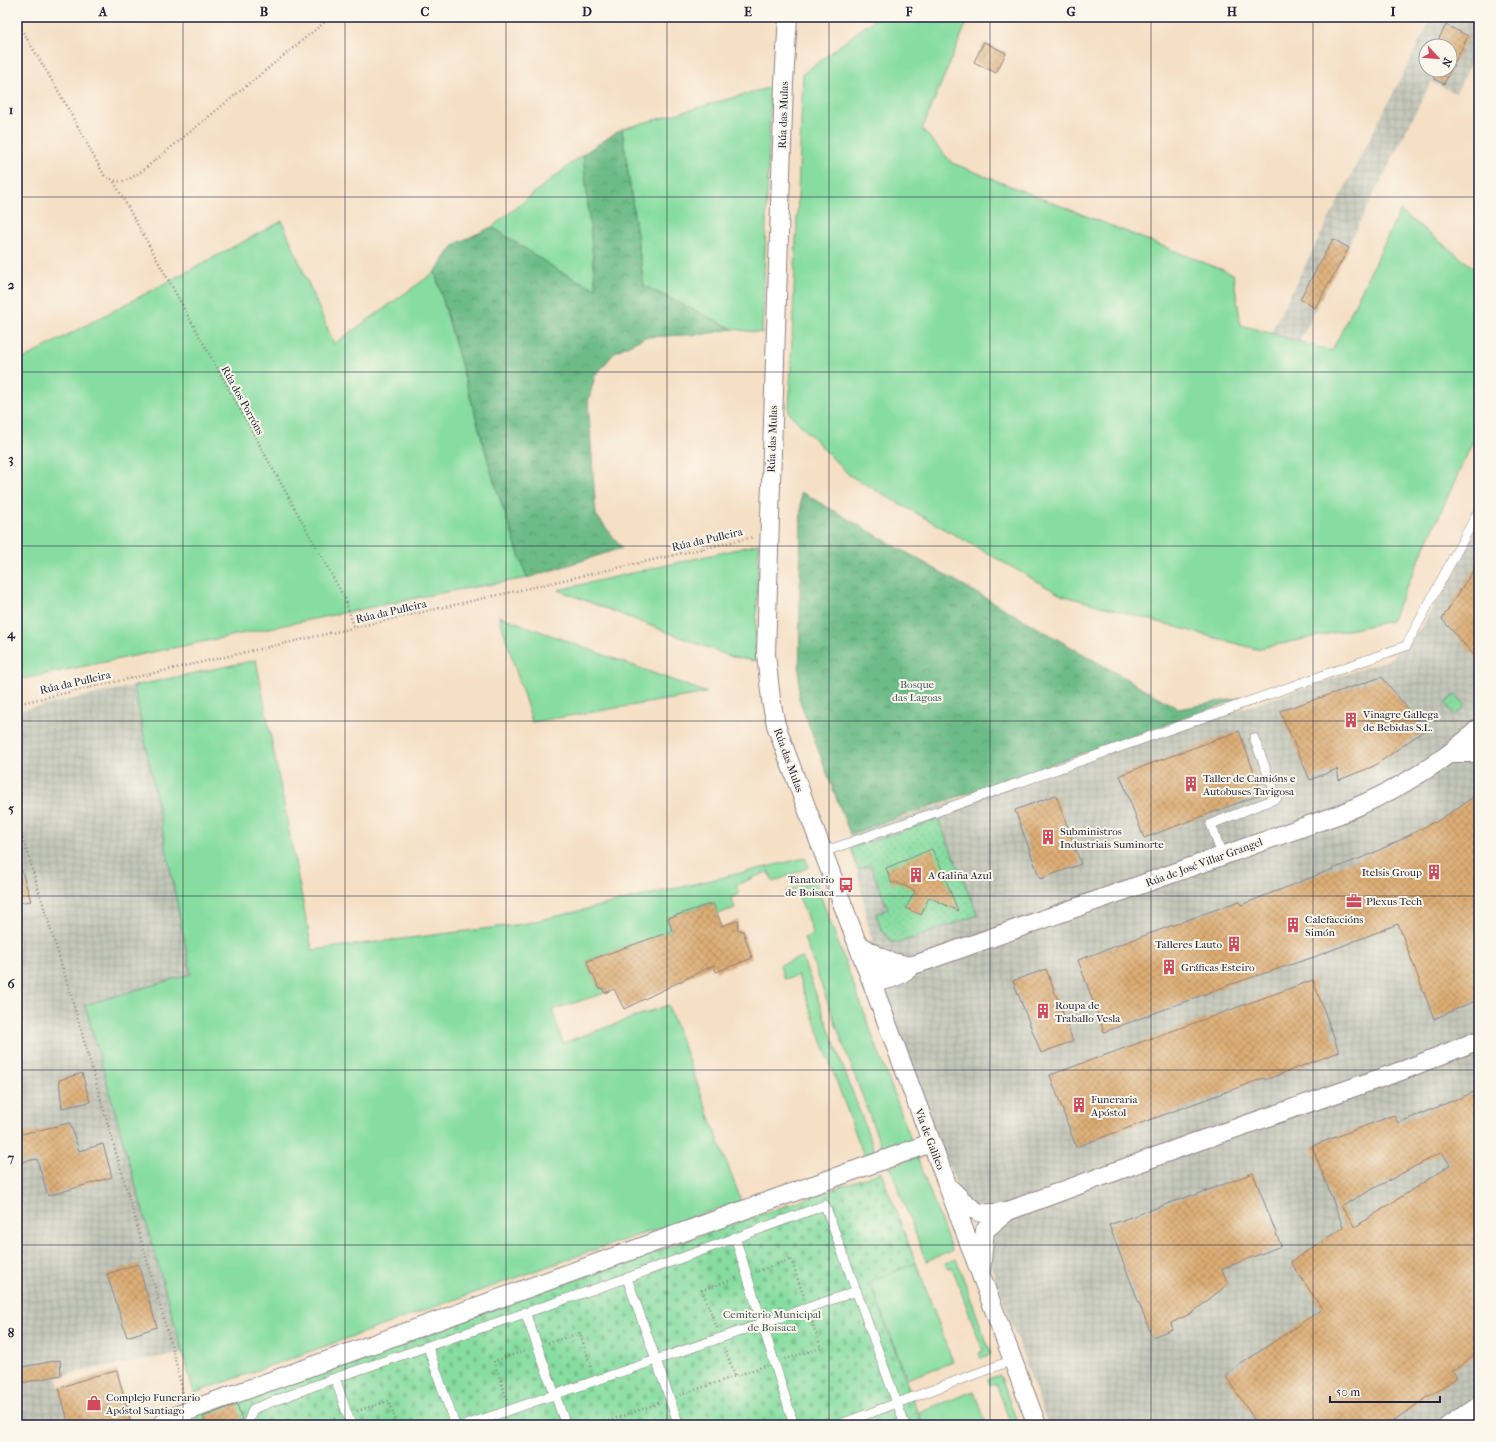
<svg xmlns="http://www.w3.org/2000/svg" width="1496" height="1442" viewBox="0 0 1496 1442" font-family="'IM FELL French Canon',serif">
	<defs>
		<pattern id="industrial-grid" width="8" height="8" patternUnits="userSpaceOnUse"><rect width="8" height="8" fill="#c3c6b9"/><path d="M0 4h8M4 0v8" fill="none" stroke="#a7aaa0"/></pattern>
		<pattern id="forest-crowns" width="20" height="18" patternUnits="userSpaceOnUse"><rect width="20" height="18" fill="#6dbc87"/><path d="M2 6a3 3 0 1 1 6 0M12 15a3 3 0 1 1 6 0" fill="none" stroke="#599870"/></pattern>
		<pattern id="cemetery-stones" width="16" height="16" patternUnits="userSpaceOnUse"><rect width="16" height="16" fill="#87dda1"/><path d="M2 7V4a2 2 0 0 1 4 0v3zM10 15v-3a2 2 0 0 1 4 0v3z" fill="#74bd8c"/></pattern>
		<pattern id="garden-dots" width="8" height="8" patternUnits="userSpaceOnUse"><rect width="8" height="8" fill="#87dda1"/><path d="M2 2h.1M6 6h.1" fill="none" stroke="#74bd8c" stroke-width="1.8" stroke-linecap="round"/></pattern>
		<pattern id="building-cross-hatch" width="8" height="8" patternUnits="userSpaceOnUse"><rect width="8" height="8" fill="#ddad75"/><path d="M0 0l8 8M0 8l8-8" fill="none" stroke="#b38c61"/></pattern>
	</defs>
	<rect width="100%" height="100%" fill="#fbf7ec"/>
	<filter id="ink" filterUnits="userSpaceOnUse"><feTurbulence type="fractalNoise" baseFrequency=".025" numOctaves="2"/><feDisplacementMap in="SourceGraphic" scale="8" xChannelSelector="R" yChannelSelector="G"/><feConvolveMatrix kernelMatrix="1 2 1 2 8 2 1 2 1" color-interpolation-filters="sRGB"/></filter>
	<filter id="wash" filterUnits="userSpaceOnUse"><feTurbulence type="fractalNoise" baseFrequency=".012" numOctaves="4" result="noise"/><feDisplacementMap in="SourceGraphic" scale="16" xChannelSelector="R" yChannelSelector="G"/><feGaussianBlur stdDeviation="0.9" result="paint"/><feColorMatrix in="noise" values="0 0 0 0 0 0 0 0 0 0 0 0 0 0 0 0 0 1.4 0 .05"/><feComposite in="paint" operator="in"/></filter>
	<g filter="url(#wash)">
		<rect width="100%" height="100%" fill="#f5dfc5"/>
		<path fill="url(#industrial-grid)" fill-rule="evenodd" d="M1432 17H1479V49L1456 93 1431 82 1296 348 1269 336ZM1426 46H1450V70H1426Z
			M1479 520V1425H1048L979 1234 892 1042 850 834 1205 721 1388 660 1422 627Z
			M134 686 191 974 85 1005 183 1353 77 1372 57 1378 69 1425H17V711Z"/>
		<path fill="#87dda1" stroke="#54806e" d="M877 17H969L922 129 952 163 1233 274 1241 325 1332 351 1400 211 1479 272V428L1391 621 1256 649 1061 595 849 475 789 413 803 74Z
			M771 87 762 333 733 329 644 286 622 129Z
			M583 154 596 289 559 271 492 227Z
			M282 221 334 344 435 272 493 478 527 578 440 593 17 680V362Z
			M759 544 755 661 732 657 558 590Z
			M499 616 707 693 532 722Z
			M256 660 312 950 523 924 805 858 809 867 773 882 769 871 736 885 739 894 731 898 735 908 717 914 712 903 668 918 672 931 587 961 591 974H593L599 988H602L605 993 552 1010 563 1043 668 1005 741 1201 591 1251 194 1393 85 1005 191 974 134 686Z
			M815 881 912 1142 883 1152 804 938 813 934 798 894 788 897 786 891Z
			M802 957 876 1155 865 1159 798 976 784 979 780 965Z
			M917 1157 952 1251 926 1261 890 1167Z
			M956 1259 991 1354 981 1358 979 1353 983 1351 952 1267 947 1268 945 1263Z
			M916 1263 953 1362 907 1379 870 1281Z
			M1000 1375 1018 1425H1011L996 1383 990 1385 988 1379Z
			M974 1391 987 1425H923L919 1412Z"/>
		<path fill="url(#forest-crowns)" stroke="#486f61" d="M622 129 644 286 733 329 705 334 645 337 615 352 595 376 588 402 596 515 622 548 527 578 493 478 435 272 455 244 492 227 559 271 596 289 583 154Z
			M801 492 1179 709 1245 697 850 834 799 699Z"/>
		<path fill="url(#cemetery-stones)" stroke="#54806e" d="M881 1172 916 1263 870 1281 922 1425H199L195 1414Z"/>
		<path fill="url(#garden-dots)" stroke="#54806e" d="M1455 695 1457 696 1466 705 1455 715 1446 705V702Z
			M938 819 978 915 899 943 892 942 882 931 876 914 888 909 870 864 858 870 851 848Z"/>
		<g id="blocks">
			<path fill="url(#building-cross-hatch)" fill-rule="evenodd" d="M1446 25 1468 36 1444 84 1433 78 1437 70H1450V46H1435Z
				M984 42 1006 53 996 73 974 62Z
				M1333 239 1349 248 1315 308 1300 299Z
				M1479 561V661L1442 619Z
				M1382 677 1425 730 1374 766 1339 780 1337 769 1310 780 1280 711Z
				M1239 731 1262 794 1144 838 1120 775Z
				M1479 793V999L1434 1019 1398 924 1314 957 1229 985 1104 1032 1078 960 1239 901 1241 905 1371 854 1402 839 1434 822 1435 823Z
				M1056 795 1081 864 1040 879 1015 810Z
				M932 849 937 860H938L958 911 929 897 921 915 906 908 915 891 896 882 892 884 886 868Z
				M17 865H20L31 901 17 903Z
				M713 903 722 926 739 920 737 929 743 931 752 958 716 972 714 965 624 1009 614 989 605 993 602 988H599L593 974H591L587 961 672 931 668 918Z
				M1046 969 1073 1041 1041 1053 1013 981Z
				M1313 980 1339 1052 1265 1080 1264 1078 1076 1147 1050 1075Z
				M82 1073 90 1102 62 1108 59 1080Z
				M1479 1090V1353L1452 1371 1457 1377 1387 1425H1258L1225 1375 1322 1309 1291 1262 1343 1227 1312 1146 1394 1115 1398 1123ZM1442 1152 1450 1165 1355 1227 1341 1206Z
				M70 1123 79 1151 103 1144 112 1177 48 1196 37 1159 17 1163V1135Z
				M1253 1173 1281 1246 1222 1269 1228 1284 1192 1313 1171 1323 1173 1329 1152 1337 1109 1225 1192 1195 1193 1196Z
				M138 1264 157 1327 127 1337 107 1274Z
				M60 1360 61 1375 17 1384V1368Z
				M117 1371 130 1420 109 1425H69L59 1388 94 1376Z
				M237 1404 242 1420 230 1425H206L203 1417Z"/>
		</g>
	</g>
	<g filter="url(#ink)">
		<use href="#blocks" fill-opacity="0" stroke="#8c8080" stroke-width="1"/>
		<g fill="none" stroke-linecap="round" stroke-linejoin="round">
			<defs>
				<path id="lane" d="M823 852 1406 646 1479 510
					M1222 855 1211 824 1277 798 1254 738
					M735 1237 794 1425
					M627 1278 679 1425
					M525 1312 566 1425
					M428 1347 455 1425
					M335 1378 351 1425
					M247 1425 253 1409 335 1378 627 1278 825 1205 905 1425
					M466 1425 857 1291
					M838 1425 1013 1360"/>
				<path id="street" d="M788 17 784 82 771 483 766 654 771 700 776 725 785 750 1037 1425
					M1450 753H1479
					M857 943C871 952 885 962 902 964
					M913 965C901 976 888 983 871 980 890 961 898 970 920 963L1340 814C1391 793 1439 767 1479 728
					M951 1189C959 1197 968 1207 978 1212 986 1215 999 1212 1008 1211L1190 1144 1404 1070 1479 1040
					M981 1270 985 1230 1008 1211
					M161 1425 168 1419 188 1411 766 1202 931 1143
					M1449 1425 1479 1405"/>
			</defs>
			<use href="#lane" stroke="#8c8080" stroke-width="10"/>
			<use href="#street" stroke="#8c8080" stroke-width="20"/>
			<path stroke="#8c8080" stroke-width="2.5" stroke-dasharray="1 3" stroke-linecap="butt" d="M17 22 60 94 104 175C121 186 126 181 142 171L331 17
				M114 182 345 599 354 627
				M17 704 754 537
				M17 819 72 999 173 1351 184 1397
				M758 1271 791 1259 804 1297
				M717 1328 702 1290 736 1278
				M548 1343 580 1333 592 1370
				M724 1348 735 1375
				M785 1359 821 1348 811 1319
				M680 1395 765 1366
				M507 1400 494 1361 526 1350
				M357 1411 389 1401 397 1425
				M315 1425 337 1418
				M597 1425 659 1403"/>
			<use href="#lane" stroke="#fff" stroke-width="9"/>
			<use href="#street" stroke="#fff" stroke-width="18"/>
		</g>
	</g>
	<path fill="none" stroke="#22223b" stroke-width="1" stroke-opacity="0.55" d="M183 17V1425M345 17V1425M506 17V1425M667 17V1425M829 17V1425M990 17V1425M1151 17V1425M1313 17V1425M17 197H1479M17 372H1479M17 546H1479M17 721H1479M17 896H1479M17 1070H1479M17 1245H1479"/>
	<defs>
		<symbol id="building-bare" viewBox="-9 -9 18 18"><path d="M-4-6H4V6H1V3H-1V6H-4ZM-2.5-4.3h1.7v1.8h-1.7ZM.8-4.3h1.7v1.8H.8ZM-2.5-1h1.7V.8h-1.7ZM.8-1h1.7V.8H.8Z" fill="#d1495b" stroke="#fbf7ec" stroke-width="2.5" paint-order="stroke"/></symbol>
		<symbol id="bus-bare" viewBox="-9 -9 18 18"><path d="M-5-6H5V4H4V6H2V4H-2V6H-4V4H-5ZM-3.5-4V0h7V-4ZM-3.5 1.2v1.5H-2V1.2ZM2 1.2v1.5H3.5V1.2Z" fill="#d1495b" stroke="#fbf7ec" stroke-width="2.5" paint-order="stroke"/></symbol>
		<symbol id="office-bare" viewBox="-9 -9 18 18"><path d="M-6-3h4V-5.5h4V-3h4V5H-6ZM-1-4.5V-3h2v-1.5ZM-6 0V1H6V0Z" fill="#d1495b" stroke="#fbf7ec" stroke-width="2.5" paint-order="stroke"/></symbol>
		<symbol id="shop-bare" viewBox="-9 -9 18 18"><path d="M-5-2.5h2.3a2.7 3.5 0 0 1 5.4 0H5L5.5 6h-11ZM-1.5-2.5h3a1.5 2.3 0 0 0-3 0Z" fill="#d1495b" stroke="#fbf7ec" stroke-width="2.5" paint-order="stroke"/></symbol>
	</defs>
	<g fill-rule="evenodd">
		<use href="#building-bare" x="1340" y="709" width="22" height="22"/>
		<use href="#building-bare" x="1180" y="773" width="22" height="22"/>
		<use href="#building-bare" x="1037" y="826" width="22" height="22"/>
		<use href="#building-bare" x="1423" y="861" width="22" height="22"/>
		<use href="#building-bare" x="905" y="864" width="22" height="22"/>
		<use href="#bus-bare" x="835" y="874" width="22" height="22"/>
		<use href="#office-bare" x="1343" y="890" width="22" height="22"/>
		<use href="#building-bare" x="1282" y="914" width="22" height="22"/>
		<use href="#building-bare" x="1223" y="933" width="22" height="22"/>
		<use href="#building-bare" x="1158" y="956" width="22" height="22"/>
		<use href="#building-bare" x="1032" y="1000" width="22" height="22"/>
		<use href="#building-bare" x="1068" y="1094" width="22" height="22"/>
		<use href="#shop-bare" x="83" y="1392" width="22" height="22"/>
	</g>
	<g text-anchor="middle" stroke-width="4" stroke-linejoin="round" paint-order="stroke">
		<g font-size="11" fill="#22223b" stroke="#fbf7ec">
			<text transform="translate(783 115) rotate(-88)" y="4">Rúa das Mulas</text>
			<text transform="translate(243 400) rotate(61)" y="4">Rúa dos Porróns</text>
			<text transform="translate(772 439) rotate(-88)" y="4">Rúa das Mulas</text>
			<text transform="translate(707 539) rotate(-13)" y="4">Rúa da Pulleira</text>
			<text transform="translate(391 611) rotate(-13)" y="4">Rúa da Pulleira</text>
			<text transform="translate(75 682) rotate(-13)" y="4">Rúa da Pulleira</text>
			<text transform="translate(789 760) rotate(70)" y="4">Rúa das Mulas</text>
			<text transform="translate(1204 862) rotate(-20)" y="4">Rúa de José Villar Grangel</text>
			<text transform="translate(930 1139) rotate(69)" y="4">Vía de Galileo</text>
		</g>
		<g font-size="11" fill="#405a5a" stroke="#fbf7ec">
			<text x="917" y="688">Bosque<tspan x="917" dy="13">das Lagoas</tspan></text>
			<text x="772" y="1318">Cemiterio Municipal<tspan x="772" dy="13">de Boisaca</tspan></text>
		</g>
		<g font-size="11" fill="#22223b" stroke="#fbf7ec" text-anchor="start">
			<text x="1363" y="718">Vinagre Gallega<tspan x="1363" dy="13">de Bebidas S.L.</tspan></text>
			<text x="1203" y="782">Taller de Camións e<tspan x="1203" dy="13">Autobuses Tavigosa</tspan></text>
			<text x="1060" y="835">Subministros<tspan x="1060" dy="13">Industriais Suminorte</tspan></text>
			<text x="1422" y="876" text-anchor="end">Itelsis Group</text>
			<text x="928" y="879">A Galiña Azul</text>
			<text x="834" y="883" text-anchor="end">Tanatorio<tspan x="834" dy="13">de Boisaca</tspan></text>
			<text x="1366" y="905">Plexus Tech</text>
			<text x="1305" y="923">Calefaccións<tspan x="1305" dy="13">Simón</tspan></text>
			<text x="1222" y="948" text-anchor="end">Talleres Lauto</text>
			<text x="1181" y="971">Gráficas Esteiro</text>
			<text x="1055" y="1009">Roupa de<tspan x="1055" dy="13">Traballo Vesla</tspan></text>
			<text x="1091" y="1103">Funeraria<tspan x="1091" dy="13">Apóstol</tspan></text>
			<text x="106" y="1401">Complejo Funerario<tspan x="106" dy="13">Apóstol Santiago</tspan></text>
		</g>
	</g>
	<rect width="1496" height="1442" fill="none" stroke="#fbf7ec" stroke-width="44"/>
	<g transform="translate(1438 58) rotate(116)"><circle r="19" fill="#fbf7ec" stroke="#a4a2a5"/>
	<path d="M0-3L7 15L0 10L-7 15Z" fill="#d1495b"/>
	<text y="-6" font-size="11" font-weight="bold" text-anchor="middle" fill="#22223b">N</text>
	</g>
	<path d="M1330 1396v6h110v-6" fill="none" stroke="#22223b" stroke-width="2"/>
	<text x="1336" y="1396" font-size="12" fill="#22223b" stroke="#fbf7ec" stroke-width="3" paint-order="stroke">50 m</text>
	<rect x="22" y="22" width="1452" height="1398" fill="none" stroke="#22223b" stroke-width="1.5"/>
	<g font-size="13" text-anchor="middle" font-weight="bold" fill="#22223b">
		<text x="103" y="16">A</text>
		<text x="264" y="16">B</text>
		<text x="425" y="16">C</text>
		<text x="587" y="16">D</text>
		<text x="748" y="16">E</text>
		<text x="909" y="16">F</text>
		<text x="1071" y="16">G</text>
		<text x="1232" y="16">H</text>
		<text x="1393" y="16">I</text>
		<text x="11" y="114">1</text>
		<text x="11" y="289">2</text>
		<text x="11" y="463">3</text>
		<text x="11" y="638">4</text>
		<text x="11" y="813">5</text>
		<text x="11" y="988">6</text>
		<text x="11" y="1162">7</text>
		<text x="11" y="1337">8</text>
	</g>
</svg>
